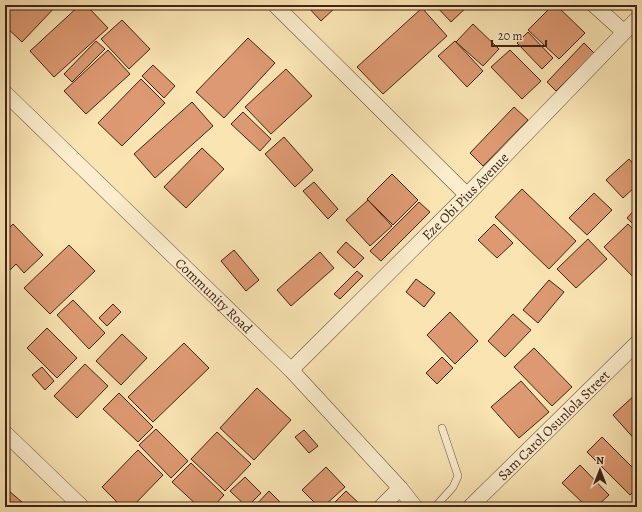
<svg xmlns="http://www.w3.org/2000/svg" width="642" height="512" viewBox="0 0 642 512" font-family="Alegreya,serif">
	<rect width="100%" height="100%" fill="#f9e4b2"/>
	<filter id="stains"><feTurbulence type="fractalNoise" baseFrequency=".005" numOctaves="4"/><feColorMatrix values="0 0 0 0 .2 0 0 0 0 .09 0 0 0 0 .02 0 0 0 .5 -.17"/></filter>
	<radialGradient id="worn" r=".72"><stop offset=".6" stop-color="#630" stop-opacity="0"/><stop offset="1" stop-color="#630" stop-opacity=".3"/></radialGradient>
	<path fill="#dd9971" stroke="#402318" d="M12 5H57L22 42 5 26V12Z
		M80 5H86L108 28 54 77 30 51Z
		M306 5H338L321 21Z
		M397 5H407L402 10Z
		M435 5H469L451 22Z
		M553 5H556L585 33 559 59 528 30Z
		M422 8 447 36 383 94 357 67Z
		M122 20 150 49 129 69 101 39Z
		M473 24 499 49 483 66 456 42Z
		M528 32 553 58 542 69 517 43Z
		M248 38 275 63 224 118 196 92Z
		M96 41 105 49 72 82 64 74Z
		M455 41 483 71 467 87 438 56Z
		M584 43 594 53 556 91 547 82Z
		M108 50 130 74 86 114 64 91Z
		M510 50 541 81 522 99 491 67Z
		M153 65 175 86 164 98 142 76Z
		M286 69 312 96 271 134 245 107Z
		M141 79 165 103 122 146 98 123Z
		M192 102 213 126 155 178 134 154Z
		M514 107 528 120 483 166 470 153Z
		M243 112 271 139 260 151 231 124Z
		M284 137 313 170 295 187 265 154Z
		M202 148 224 169 186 208 164 187Z
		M629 159 637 168V185L623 198 606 180Z
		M392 174 418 200 393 225 367 199Z
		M314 182 338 209 328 219 303 191Z
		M522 189 576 241 549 269 495 217Z
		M594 193 612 210 587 235 569 218Z
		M368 200 392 226 370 246 346 220Z
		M419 202 430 212 381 261 370 251Z
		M637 207V228L627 218Z
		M13 224 43 255 24 273 16 264 8 272 5 269V232Z
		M494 224 513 243 497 258 478 240Z
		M628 224 637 233V281L604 247Z
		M588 239 607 259 576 288 557 269Z
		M346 242 364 258 354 268 337 252Z
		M69 245 95 271 50 314 24 288Z
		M234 250 259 280 246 291 221 261Z
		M320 252 334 268 291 306 277 290Z
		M357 271 363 276 340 299 334 294Z
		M416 279 435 293 424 307 406 292Z
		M549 280 564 292 538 323 523 310Z
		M73 300 105 333 89 349 57 315Z
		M113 304 121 312 107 326 99 318Z
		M450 312 478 341 455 364 427 335Z
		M513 314 531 330 505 357 488 341Z
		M47 328 77 358 57 378 27 348Z
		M122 334 147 358 121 385 96 361Z
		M184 343 209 368 153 422 128 397Z
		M534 348 572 387 552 406 514 367Z
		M442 357 453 368 437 384 426 373Z
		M85 364 108 386 77 418 54 396Z
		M42 367 54 381 45 390 32 375Z
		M521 381 549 412 519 438 491 407Z
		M257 388 291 420 254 460 220 428Z
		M119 393 153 427 138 442 103 409Z
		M637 393V442L613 415Z
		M156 429 188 461 171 478 139 445Z
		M304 430 318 446 309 453 295 437Z
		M217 432 251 464 225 491 191 459Z
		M602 437 637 472V488L630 495 587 452Z
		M138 450 163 475 132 507H122L102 487Z
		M191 463 224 495 213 507H199L172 482Z
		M580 465 609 495 596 507H587L562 483Z
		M326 467 345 487 323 507H319L302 490Z
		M245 477 261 493 247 507 230 491Z
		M9 491 22 502 17 507H5V496Z
		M269 491 285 507H254Z
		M346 491 363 507H330Z"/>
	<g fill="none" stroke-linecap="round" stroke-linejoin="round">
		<defs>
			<path id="service" d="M435 507 453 487 458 476 442 428"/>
			<g id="minor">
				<path d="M275 5 467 195"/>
				<path d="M594 5 624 32"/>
				<path id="s1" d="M5 93 291 370 400 488 415 507"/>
				<path id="s2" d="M291 370 467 195 637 19"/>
				<path d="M5 433 82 507"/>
				<path d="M381 507 400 488"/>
				<path id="s3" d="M470 507 637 343"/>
			</g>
		</defs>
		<use href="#service" stroke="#6e533e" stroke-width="8"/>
		<use href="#minor" stroke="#6e533e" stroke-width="16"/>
		<use href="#service" stroke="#fbedcd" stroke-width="7"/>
		<use href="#minor" stroke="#fbedcd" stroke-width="15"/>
	</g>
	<g text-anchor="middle" stroke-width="4" stroke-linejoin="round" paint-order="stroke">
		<g font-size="14" fill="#402318" stroke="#fbedcd">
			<text dy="5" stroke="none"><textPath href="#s2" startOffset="246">Eze Obi Pius Avenue</textPath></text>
			<text dy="5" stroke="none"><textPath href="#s1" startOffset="291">Community Road</textPath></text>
			<text dy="5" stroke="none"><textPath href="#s3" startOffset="117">Sam Carol Osunlola Street</textPath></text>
		</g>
	</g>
	<rect width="642" height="512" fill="none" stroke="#f9e4b2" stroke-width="20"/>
	<rect x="6" y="6" width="630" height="500" fill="none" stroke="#402318" stroke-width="2"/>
	<rect x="10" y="10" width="622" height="492" fill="none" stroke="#402318"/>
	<g transform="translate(600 470)" stroke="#fbedcd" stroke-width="3" paint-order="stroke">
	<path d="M0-3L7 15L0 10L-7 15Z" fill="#402318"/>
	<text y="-6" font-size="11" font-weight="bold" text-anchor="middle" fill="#402318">N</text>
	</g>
	<path d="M492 40v6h54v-6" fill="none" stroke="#402318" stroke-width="2"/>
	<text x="498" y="40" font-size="12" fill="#402318" stroke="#fbedcd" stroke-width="3" paint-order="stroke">20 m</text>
	<rect width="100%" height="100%" filter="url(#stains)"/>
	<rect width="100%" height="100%" fill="url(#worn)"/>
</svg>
